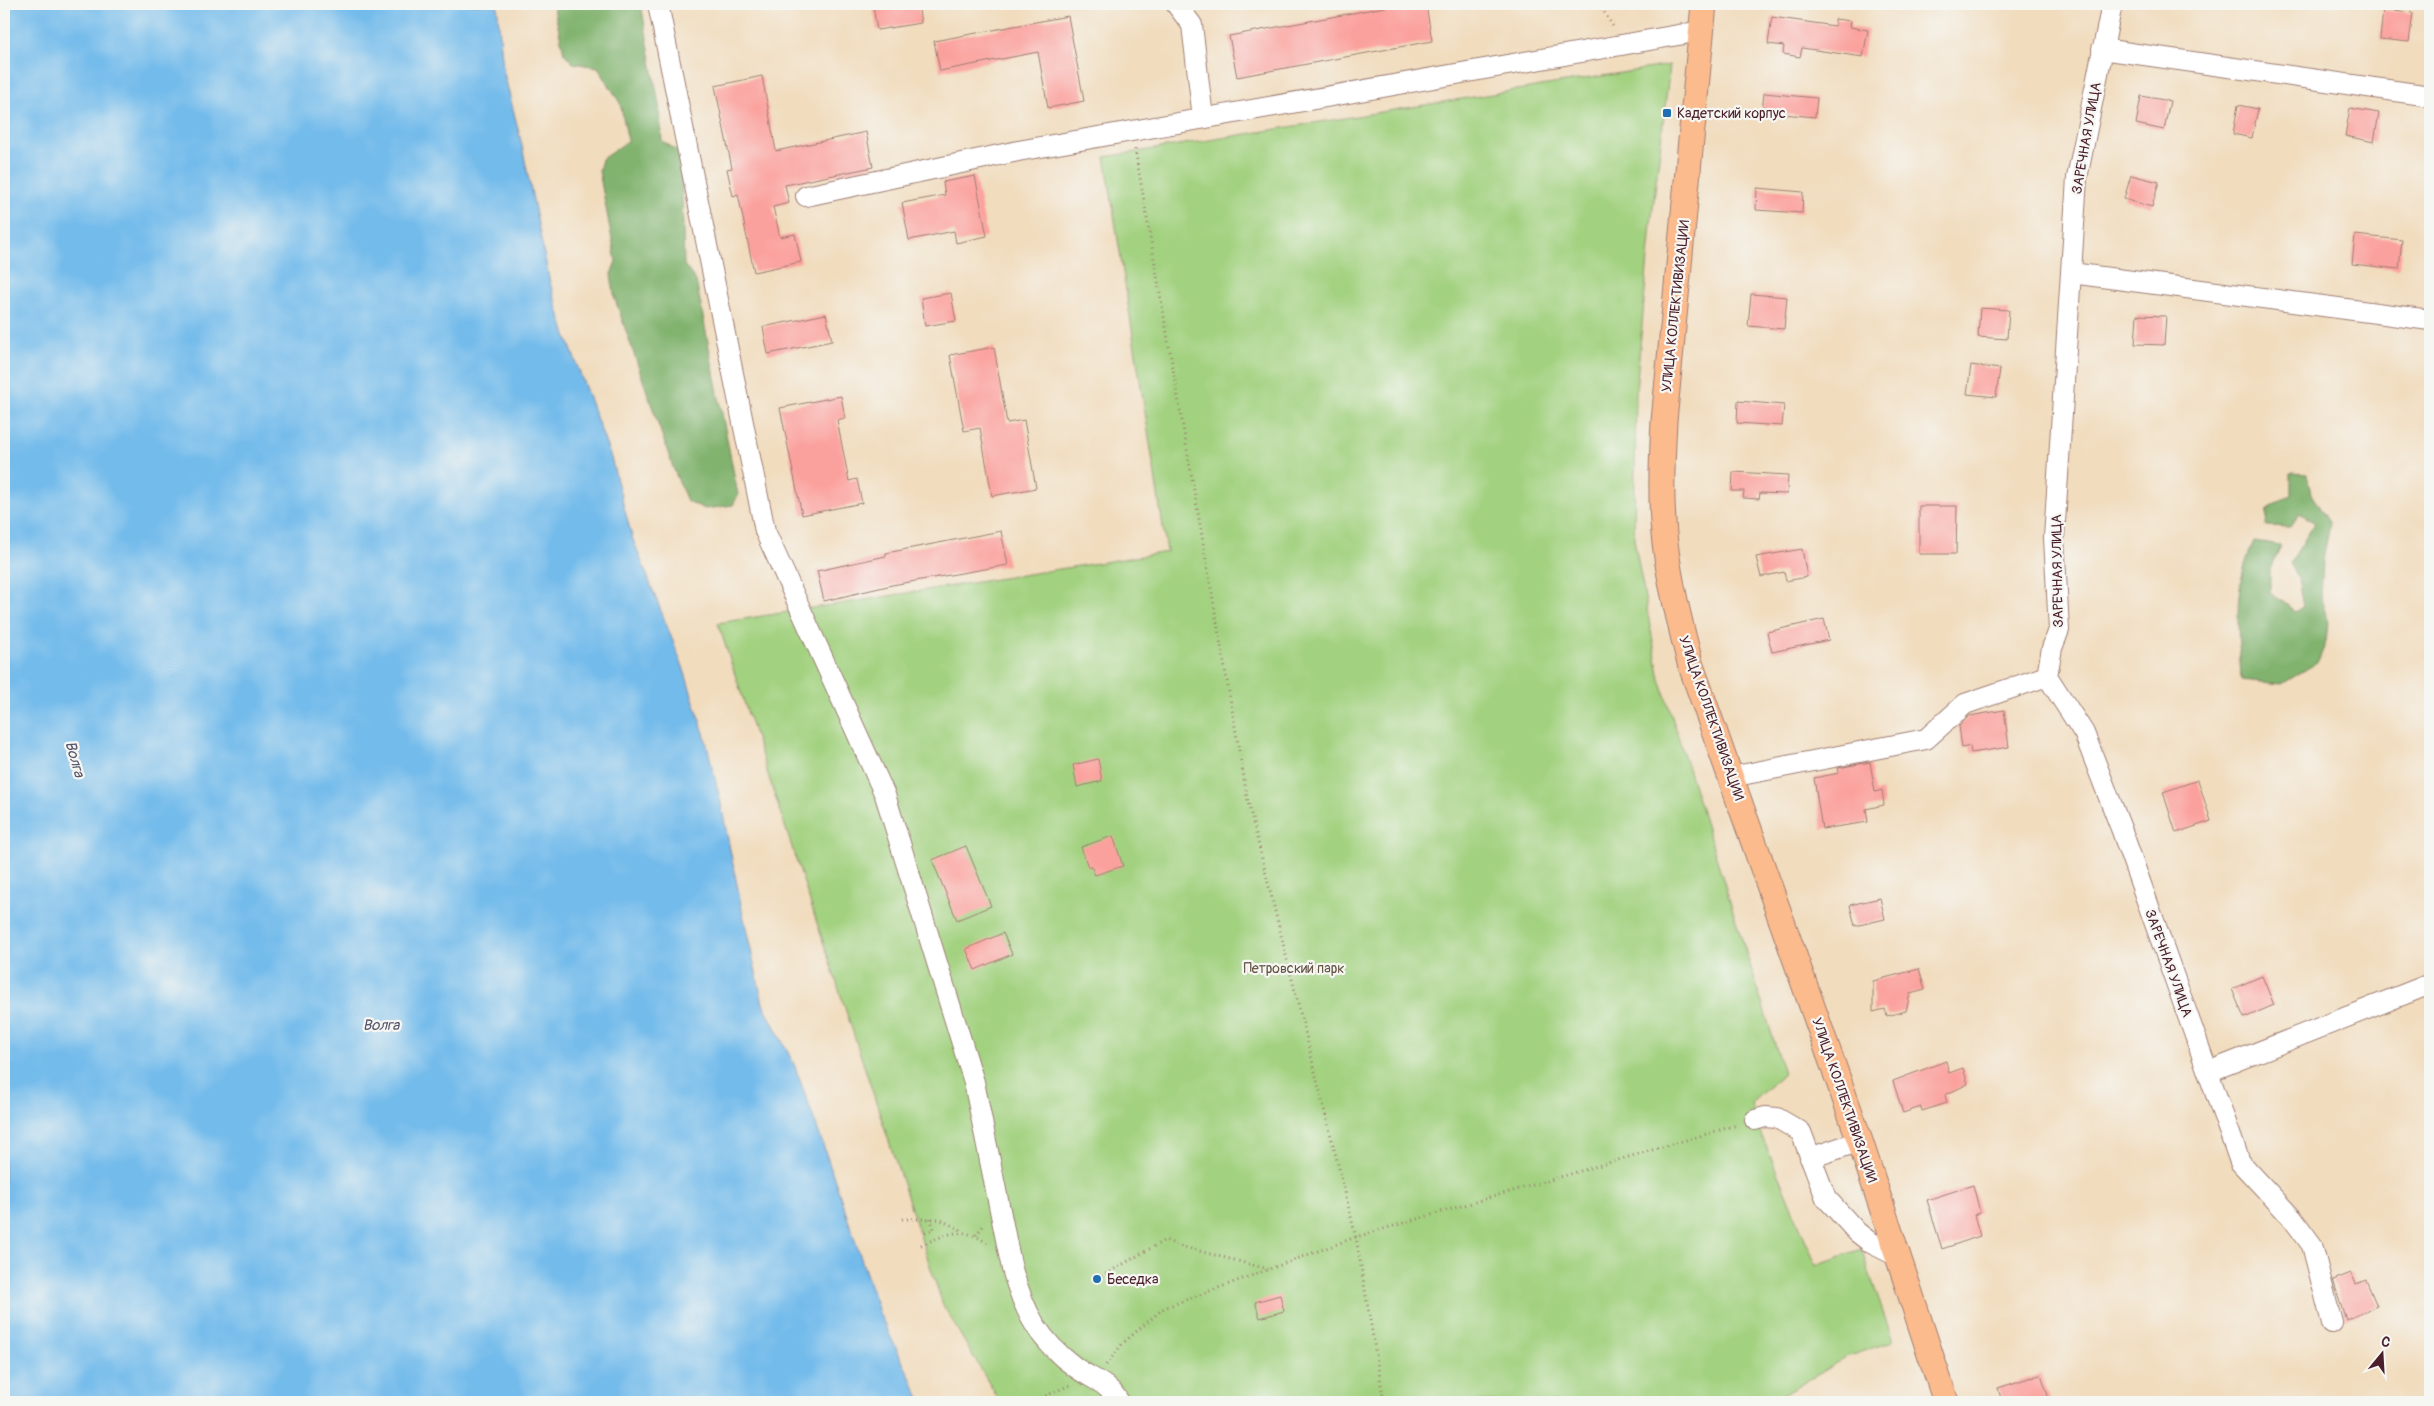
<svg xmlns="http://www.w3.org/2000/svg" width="2434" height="1406" viewBox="0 0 2434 1406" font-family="Pangolin,sans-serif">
	<rect width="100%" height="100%" fill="#f6f6f2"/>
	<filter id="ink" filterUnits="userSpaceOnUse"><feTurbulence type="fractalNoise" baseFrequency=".02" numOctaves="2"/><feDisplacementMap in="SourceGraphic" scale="10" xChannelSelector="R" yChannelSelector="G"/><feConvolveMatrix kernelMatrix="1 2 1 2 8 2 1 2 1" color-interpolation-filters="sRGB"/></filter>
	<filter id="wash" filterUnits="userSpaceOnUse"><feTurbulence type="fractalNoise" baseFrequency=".0096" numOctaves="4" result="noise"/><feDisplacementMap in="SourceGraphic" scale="20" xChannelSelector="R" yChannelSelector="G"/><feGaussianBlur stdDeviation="1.12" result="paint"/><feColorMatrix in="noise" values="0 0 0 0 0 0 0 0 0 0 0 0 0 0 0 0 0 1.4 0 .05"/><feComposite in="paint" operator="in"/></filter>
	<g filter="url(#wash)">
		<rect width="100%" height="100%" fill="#f1dcbd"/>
		<path fill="#a2d17f" stroke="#767855" d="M1670 65 1651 224 1636 391 1634 539 1660 679 1784 1073 1751 1103 1755 1120 1816 1265 1861 1249 1893 1341 1846 1357 1772 1402H1000L943 1305 718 623 1167 552 1105 157Z"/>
		<path fill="#81b36e" stroke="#66694c" d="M553 4H641L659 105 662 141 681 153 684 265 696 281 738 495 733 505 705 509 687 501 674 470 615 299 611 275 616 261 599 171 602 159 628 141 620 103 598 67 573 63 564 53Z
			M2291 473 2307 474 2311 494 2330 524 2323 560 2321 599 2328 621 2326 642 2318 662 2282 684 2241 680C2239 628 2231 590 2254 542L2281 546 2270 569V592L2296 612 2303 607 2298 578 2290 563 2315 523 2300 513 2290 527 2266 526 2267 510 2291 495Z"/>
		<path fill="#73bbeb" stroke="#5e6d8b" d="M4 4H497L503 69 521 141 550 283 565 332 611 458 632 537 683 667 704 733 720 799 742 910 763 1004 794 1064 819 1133 880 1315 922 1402H4Z"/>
		<g id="blocks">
			<path fill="#fba19d" d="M888 4H918L921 23 877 30 873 6Z
				M1401 4H1426L1432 41 1237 77 1229 36Z
				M2383 10 2413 13 2409 42 2380 39Z
				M1068 16 1084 101 1048 108 1038 52 940 71 934 41Z
				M1772 17 1835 26V19L1851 21 1850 27 1868 30 1863 57 1802 48 1800 57 1783 54 1784 46 1768 44Z
				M762 76 776 151 866 132 873 167 785 185 789 203 773 207 780 237 795 234 801 262 754 272 738 194 733 196 727 169 732 168 715 86Z
				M1764 93 1817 98 1815 117 1762 112Z
				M2141 96 2170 101 2164 130 2136 124Z
				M2238 105 2258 109 2252 138 2233 134Z
				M2350 108 2379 113 2374 142 2345 136Z
				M2131 175 2159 182 2152 207 2124 199Z
				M975 176 987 236 956 243 954 231 909 240 902 203 945 195 943 182Z
				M1757 188 1803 192 1802 213 1756 210Z
				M2355 235 2402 240 2399 269 2352 264Z
				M951 293 956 321 925 326 921 298Z
				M1751 294 1787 297 1784 329 1748 326Z
				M1980 308 2009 310 2007 339 1978 337Z
				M826 314 832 341 768 354 763 327Z
				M2137 315 2166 316 2164 345 2135 344Z
				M994 347 1007 423 1024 420 1036 488 992 496 980 428 964 431 950 355Z
				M1971 365 2000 369 1996 397 1967 394Z
				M841 396 845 418 837 420 849 481 857 479 862 503 802 515 780 408Z
				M1738 401 1784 405 1782 426 1737 423Z
				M1733 472 1788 475 1787 494 1760 493 1759 499 1743 498 1744 491H1732Z
				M1919 506H1957L1956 554H1919Z
				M1001 531 1008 565 892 585 824 601 817 571 886 556V553Z
				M1802 549 1807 577 1786 581 1784 572 1761 577 1756 557Z
				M1824 619 1829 640 1772 652 1767 632Z
				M2004 710 2009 747 1971 753 1970 746 1962 748 1959 726 1969 716Z
				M1098 759 1102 781 1077 787 1073 765Z
				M1870 762 1875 792 1882 790 1884 805 1866 809 1868 822 1822 829 1814 778 1839 773 1838 768Z
				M2198 780 2211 821 2176 833 2163 792Z
				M1113 836 1123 866 1095 875 1091 866 1088 867 1081 847Z
				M966 846 991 906 957 920 932 860Z
				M1880 898 1885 919 1855 926 1850 905Z
				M1003 933 1012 954 975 970 966 949Z
				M1919 969 1925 990 1910 994 1906 1011 1887 1016 1885 1009 1873 1012V981Z
				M2262 976 2274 1005 2244 1018 2232 989Z
				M1946 1061 1949 1073 1963 1068 1968 1084 1945 1095 1947 1103 1922 1111 1921 1107 1903 1113 1893 1081Z
				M1973 1185 1980 1212 1974 1215 1980 1236 1942 1249 1927 1200Z
				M2351 1273 2356 1284 2366 1280 2377 1306 2346 1320 2333 1280Z
				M1280 1295 1284 1311 1260 1318 1255 1302Z
				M2041 1374 2050 1402H2002L1998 1388Z"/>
		</g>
	</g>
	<g filter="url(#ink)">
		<use href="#blocks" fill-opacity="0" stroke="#9e7e74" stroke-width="1"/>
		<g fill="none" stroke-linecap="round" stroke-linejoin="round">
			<defs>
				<path id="minor" d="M658 4 765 531 885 795 974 1082 1012 1269C1024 1311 1039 1341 1075 1367 1091 1379 1109 1383 1119 1402
					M1176 4 1192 25 1203 118
					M2112 4 2077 178 2054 538 2059 630 2052 648 2047 676 2084 733 2122 831 2240 1162 2292 1218 2312 1245 2332 1323
					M2102 49 2430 96
					M806 196 1018 151 1701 31
					M2071 273 2430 320
					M1731 777 1926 739 1965 704 2047 676
					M2208 1072 2430 984
					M1755 1120 1765 1117 1777 1118 1801 1132 1826 1198 1857 1232 1871 1243 1897 1256
					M1810 1158 1860 1141"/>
				<path id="major" d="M1704 4 1664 421C1662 462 1660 503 1665 543 1670 584 1680 623 1690 663L1860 1141 1946 1402"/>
			</defs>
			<use href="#minor" stroke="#9e7e74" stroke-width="22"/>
			<use href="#major" stroke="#9e7e74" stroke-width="27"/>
			<path stroke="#9e7e74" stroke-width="3" stroke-dasharray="1 4" stroke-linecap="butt" d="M1599 4 1614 28
				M1135 149 1248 802 1356 1237 1384 1402
				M902 1219H939L963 1231
				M925 1232 934 1229 930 1218
				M976 1235 983 1226
				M921 1245C948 1234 962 1225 987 1243
				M1097 1279 1165 1240 1180 1246 1268 1269
				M1106 1365 1123 1343 1164 1308 1356 1237 1737 1125
				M1032 1402 1070 1385"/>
			<use href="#minor" stroke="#fff" stroke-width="20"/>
			<use href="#major" stroke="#fbbb8d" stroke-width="25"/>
		</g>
	</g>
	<g fill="#1f6fb2" stroke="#f6f6f2" stroke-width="2">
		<rect x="1662" y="108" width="10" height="10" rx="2.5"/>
		<circle cx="1097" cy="1279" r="5"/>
	</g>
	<g text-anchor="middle" stroke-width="4.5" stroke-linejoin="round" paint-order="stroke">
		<g font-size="14" fill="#4a1f2b" stroke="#f6f6f2" text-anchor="start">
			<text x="1677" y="118">Кадетский корпус</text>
			<text x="1107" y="1284">Беседка</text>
		</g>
		<g font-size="14" fill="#4a1f2b" stroke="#f6f6f2">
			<text transform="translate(2086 138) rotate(-80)" y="5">ЗАРЕЧНАЯ УЛИЦА</text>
			<text transform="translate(1675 306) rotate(-84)" y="5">УЛИЦА КОЛЛЕКТИВИЗАЦИИ</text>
			<text transform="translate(2057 571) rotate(-91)" y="5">ЗАРЕЧНАЯ УЛИЦА</text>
			<text transform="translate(1712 718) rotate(71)" y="5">УЛИЦА КОЛЛЕКТИВИЗАЦИИ</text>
			<text transform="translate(2169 963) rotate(70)" y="5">ЗАРЕЧНАЯ УЛИЦА</text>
			<text transform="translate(1845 1100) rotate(71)" y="5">УЛИЦА КОЛЛЕКТИВИЗАЦИИ</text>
		</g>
		<g font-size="14" fill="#645444" stroke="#f6f6f2">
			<text x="1294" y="973">Петровский парк</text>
		</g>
		<g font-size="15" font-style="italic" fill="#58566e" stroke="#f6f6f2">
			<text transform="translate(75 759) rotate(74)" y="5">Волга</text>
			<text x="381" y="1030">Волга</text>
		</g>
	</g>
	<rect width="2434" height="1406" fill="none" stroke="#f6f6f2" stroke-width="20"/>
	<g transform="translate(2382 1354) rotate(18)" stroke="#f6f6f2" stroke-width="4" paint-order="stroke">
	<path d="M0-4L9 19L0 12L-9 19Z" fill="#4a1f2b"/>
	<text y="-8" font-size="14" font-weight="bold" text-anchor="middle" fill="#4a1f2b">С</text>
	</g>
</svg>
